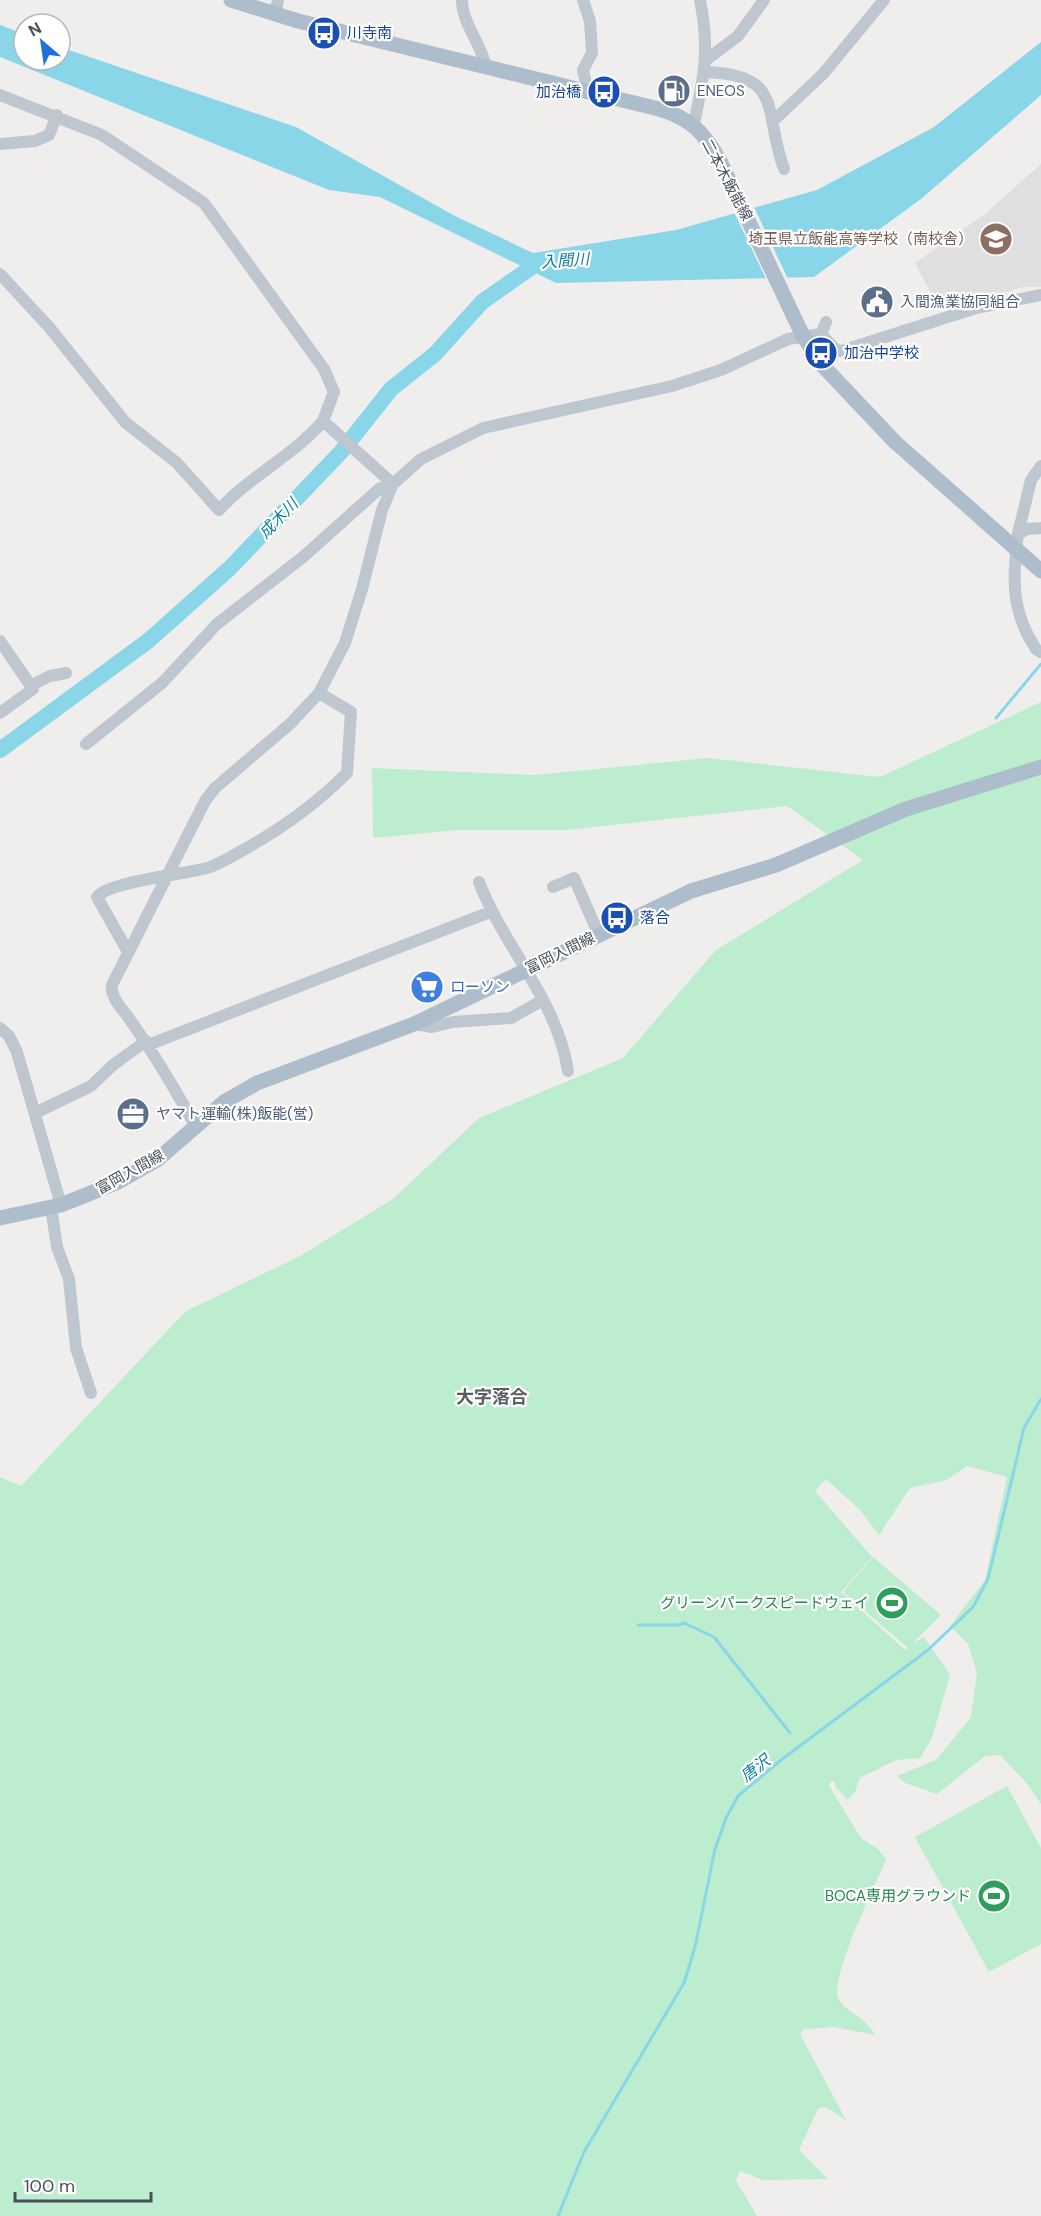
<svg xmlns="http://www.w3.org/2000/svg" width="1041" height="2216" viewBox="0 0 1041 2216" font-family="'DM Sans','Noto Sans JP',sans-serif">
	<rect width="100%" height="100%" fill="#f0eded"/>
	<path fill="#e0dedf" d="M1041 164V287H1023L940 310 915 263 985 214Z"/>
	<path fill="#bbedce" d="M1041 702V1804L1025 1781 1000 1755 985 1756 937 1794 905 1783 897 1776 936 1760 971 1717 977 1673 968 1644 950 1626 985 1580 1007 1477 967 1466 946 1480 910 1488 879 1535 860 1510 826 1479 815 1491 872 1557 841 1592 905 1650 908 1648 843 1592 873 1557 941 1615 912 1644 924 1637 950 1675 932 1738 920 1758 896 1760 860 1778 855 1792 847 1800 835 1786V1782L831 1781 829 1786 861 1838 878 1849 886 1860C876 1883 828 1981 839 2000 848 2014 866 2017 875 2035L834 2027 804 2029 800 2034 846 2120 825 2107 818 2109 799 2150 828 2179 763 2180 740 2171 736 2181 757 2216H0V1477L21 1486 186 1311 300 1256 393 1199 479 1118 623 1058 715 951 863 860 787 806 567 830H457L373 838 372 768 535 775 708 758 880 777Z
		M1007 1786 1041 1848V1944L989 1972 915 1837Z"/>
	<path fill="#89d6e9" d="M0 25 24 34V60H60V47L296 127 455 216 533 253 676 230 817 190 934 127 1041 42V95L921 199 814 277 556 283 380 197 329 190 0 57Z"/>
	<path fill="#f0eded" d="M753 205 789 281H767L733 210Z"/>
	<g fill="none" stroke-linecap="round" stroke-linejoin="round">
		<path stroke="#89d6e9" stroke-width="3" d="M996 718 1041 664
			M638 1625H678L684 1623 714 1637 790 1733
			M558 2216 584 2152 684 1983 695 1947 715 1849 726 1818 738 1796 781 1760 928 1650 973 1607 988 1579 1024 1428 1041 1399"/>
		<path stroke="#89d6e9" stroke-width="16" d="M0 750 148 641 230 568 341 452 391 389 435 354 482 302 536 264"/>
		<path stroke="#bec7cf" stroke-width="12" d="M462 0C462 23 481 43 486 67
			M583 0 590 21 592 53 583 70 588 93
			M275 15 278 0
			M706 60 738 36 764 0
			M705 72C785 74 763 112 784 169
			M0 95 102 135 204 203 324 369 334 392 323 421 393 484
			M772 122 823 74 884 0
			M694 124C704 76 710 49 700 0
			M0 144 35 141 49 135 57 115
			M0 274 49 327 125 422 177 463 219 510C250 476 293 456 323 421
			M821 334 826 322
			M1041 528 1027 529 1018 534C1013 580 1010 609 1036 649L1041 652
			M1018 534 1031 480 1041 466
			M0 641 33 689 0 713
			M30 686 50 676 66 673
			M86 744 162 683 217 624 303 557 379 489 393 484
			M479 882C504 947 557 1000 568 1071
			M553 887 574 878 599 935
			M128 952 97 897C107 882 186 874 207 868 217 865 227 859 236 854 277 832 314 806 347 773L351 712 319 693
			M414 1024 432 1027 453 1022 511 1018 543 1000
			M0 1028 9 1036 17 1052 61 1205
			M148 1045 490 912
			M35 1113 91 1086 113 1065 146 1041
			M196 1127C175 1089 153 1052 128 1017 121 1007 110 997 112 985L205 801 215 788 290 724 319 693 345 643 362 589 382 510 393 484 421 459 483 428 672 386 721 370 788 339 821 334 836 350 841 351 976 308 1041 295
			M51 1207 57 1247 69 1279 76 1348 91 1393"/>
		<path stroke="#adbdcb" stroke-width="15" d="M231 0 298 21 659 109C690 118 705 133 720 161L803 336 824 367 895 442 1041 571
			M0 1218 61 1205 118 1182 157 1160 224 1102 257 1083 414 1024 691 891 776 865 906 809 1041 767"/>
	</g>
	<defs>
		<symbol id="bus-disc" viewBox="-11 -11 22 22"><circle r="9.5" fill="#1a4fb4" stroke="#fff"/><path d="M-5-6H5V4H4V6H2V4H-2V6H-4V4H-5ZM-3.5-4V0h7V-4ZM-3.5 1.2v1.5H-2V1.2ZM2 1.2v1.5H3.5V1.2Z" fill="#fff"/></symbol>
		<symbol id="fuel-disc" viewBox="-11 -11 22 22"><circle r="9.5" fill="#5c6f8a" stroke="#fff"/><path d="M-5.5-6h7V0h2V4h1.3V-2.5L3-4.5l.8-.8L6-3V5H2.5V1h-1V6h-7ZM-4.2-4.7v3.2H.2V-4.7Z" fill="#fff"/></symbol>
		<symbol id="school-disc" viewBox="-11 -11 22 22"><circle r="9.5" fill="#8d6e63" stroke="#fff"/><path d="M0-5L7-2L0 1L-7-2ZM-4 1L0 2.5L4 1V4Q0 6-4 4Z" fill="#fff"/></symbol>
		<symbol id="civic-disc" viewBox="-11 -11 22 22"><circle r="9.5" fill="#5c6f8a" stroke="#fff"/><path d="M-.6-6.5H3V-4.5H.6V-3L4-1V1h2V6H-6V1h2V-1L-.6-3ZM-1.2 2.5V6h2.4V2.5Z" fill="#fff"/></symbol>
		<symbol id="supermarket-disc" viewBox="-11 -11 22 22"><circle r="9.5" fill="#3f7fe0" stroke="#fff"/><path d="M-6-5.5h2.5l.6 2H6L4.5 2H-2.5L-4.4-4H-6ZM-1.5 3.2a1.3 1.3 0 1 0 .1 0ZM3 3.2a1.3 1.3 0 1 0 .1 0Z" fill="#fff"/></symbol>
		<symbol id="office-disc" viewBox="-11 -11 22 22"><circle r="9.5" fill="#5c6f8a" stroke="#fff"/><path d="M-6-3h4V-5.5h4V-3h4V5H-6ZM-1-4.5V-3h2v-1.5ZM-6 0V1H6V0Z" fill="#fff"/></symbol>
		<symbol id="stadium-disc" viewBox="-11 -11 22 22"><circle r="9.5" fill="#2e9e5b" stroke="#fff"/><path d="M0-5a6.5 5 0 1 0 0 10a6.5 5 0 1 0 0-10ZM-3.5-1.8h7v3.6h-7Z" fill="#fff"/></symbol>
	</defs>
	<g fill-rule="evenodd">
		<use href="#bus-disc" x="305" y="14" width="38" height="38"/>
		<use href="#fuel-disc" x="655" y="72" width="38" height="38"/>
		<use href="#bus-disc" x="585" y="73" width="38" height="38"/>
		<use href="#school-disc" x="977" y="220" width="38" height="38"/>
		<use href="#civic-disc" x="858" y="283" width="38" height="38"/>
		<use href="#bus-disc" x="802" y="334" width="38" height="38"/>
		<use href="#bus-disc" x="598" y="899" width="38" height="38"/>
		<use href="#supermarket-disc" x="408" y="968" width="38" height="38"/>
		<use href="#office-disc" x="114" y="1095" width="38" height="38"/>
		<use href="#stadium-disc" x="873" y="1584" width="38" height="38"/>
		<use href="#stadium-disc" x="975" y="1877" width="38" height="38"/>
	</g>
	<g text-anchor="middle" stroke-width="4.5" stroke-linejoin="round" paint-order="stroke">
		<g font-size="15" fill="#164399" stroke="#fff" text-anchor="start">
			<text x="347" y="38">川寺南</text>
			<text x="581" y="97" text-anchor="end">加治橋</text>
			<text x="844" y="358">加治中学校</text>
			<text x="640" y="923">落合</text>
		</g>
		<g font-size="15" fill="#4e5e75" stroke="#fff" text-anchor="start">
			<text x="697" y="96">ENEOS</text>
			<text x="900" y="307">入間漁業協同組合</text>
			<text x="156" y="1119">ヤマト運輸(株)飯能(営)</text>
		</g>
		<g font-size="15" fill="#46505a" stroke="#fff">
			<text transform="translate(727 180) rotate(62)" y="5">二本木飯能線</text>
			<text transform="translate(560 953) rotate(-26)" y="5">富岡入間線</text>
			<text transform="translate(130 1172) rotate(-29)" y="5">富岡入間線</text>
		</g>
		<g font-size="15" fill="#785e54" stroke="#fff" text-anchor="end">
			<text x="973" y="244">埼玉県立飯能高等学校（南校舎）</text>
		</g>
		<g font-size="15" fill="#366cbe" stroke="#fff" text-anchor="start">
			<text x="450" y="992">ローソン</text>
		</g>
		<g font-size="15" fill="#27864d" stroke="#fff" text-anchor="end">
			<text x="869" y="1608">グリーンパークスピードウェイ</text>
			<text x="971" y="1901">BOCA専用グラウンド</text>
		</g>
		<g font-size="16" font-style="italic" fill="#0f809c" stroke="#fff">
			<text transform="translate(565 260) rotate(-4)" y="6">入間川</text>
			<text transform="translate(278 518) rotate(-46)" y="6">成木川</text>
			<text transform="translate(755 1768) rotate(-38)" y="6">唐沢</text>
		</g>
		<g font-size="18" font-weight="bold" fill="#5a5d62" stroke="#fff">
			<text x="492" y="1403">大字落合</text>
		</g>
	</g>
	<g transform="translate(42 42) rotate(331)"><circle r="28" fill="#ffffff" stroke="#b5b9bd" stroke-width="1.5"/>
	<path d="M0-4.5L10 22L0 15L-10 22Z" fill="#1d71d9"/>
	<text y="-9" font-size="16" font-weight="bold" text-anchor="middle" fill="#46505a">N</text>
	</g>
	<path d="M15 2192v9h136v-9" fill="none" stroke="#46505a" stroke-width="3"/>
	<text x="24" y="2192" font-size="18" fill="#46505a" stroke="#ffffff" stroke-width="4.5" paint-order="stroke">100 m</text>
</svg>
